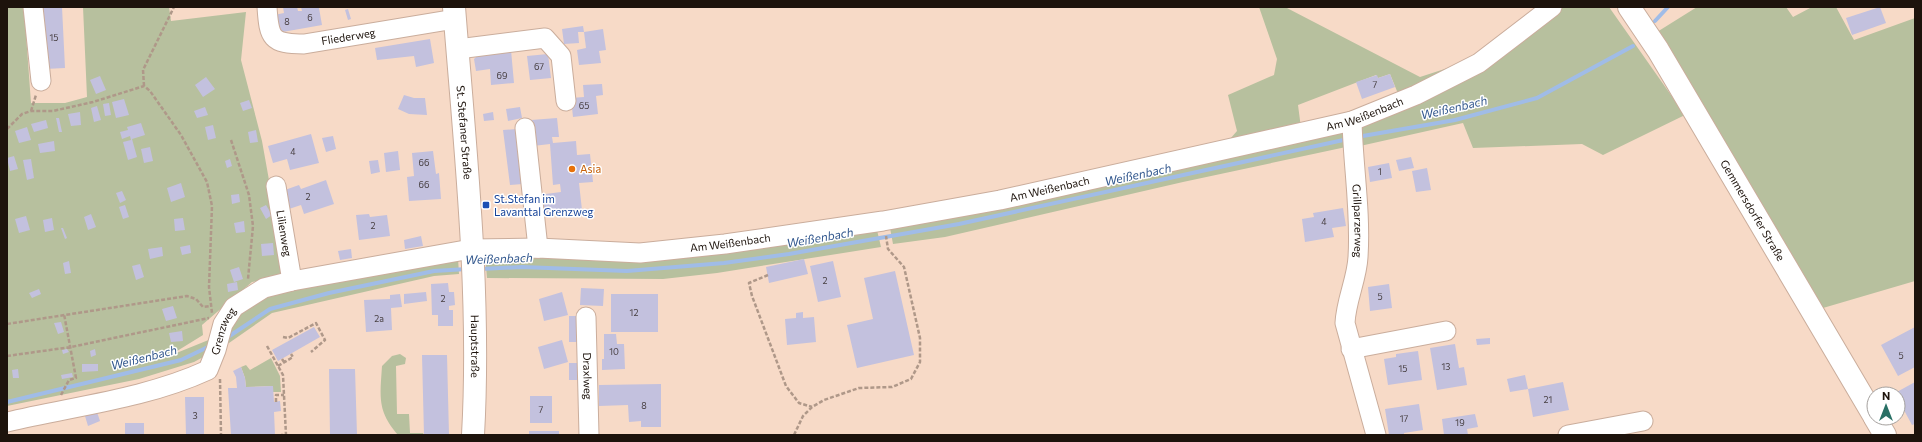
<svg xmlns="http://www.w3.org/2000/svg" width="1922" height="442" viewBox="0 0 1922 442" font-family="Commissioner,sans-serif">
	<rect width="100%" height="100%" fill="#f7dac7"/>
	<path fill="#b7c09e" d="M7 7H24L31 103H65L87 97 83 7H169L171 21 246 12 241 60 262 141 286 275 252 282 202 325 203 335 169 356 211 339 207 355 194 362 139 379 7 406Z
		M1259 7H1285L1420 77 1460 64 1399 96 1390 74 1378 78 1376 75 1298 105 1301 128 1230 139 1237 131 1228 95 1274 75 1277 59Z
		M1563 7H1609L1685 115 1603 155 1582 144 1473 148 1463 123 1360 146V127L1516 42Z
		M1697 7H1786L1793 17 1812 7H1836L1854 40 1915 18V281L1823 308 1657 32Z
		M1341 131 1344 135 1346 147 1183 182 945 237 893 244 890 228Z
		M877 230 881 247 717 273 663 279 487 278 485 256 508 254 549 258H645Z
		M458 258 459 274 434 276 272 313 229 343 226 339 231 322 263 296Z
		M400 354 406 358 405 364 396 366 397 414H409L410 433H423L424 435H398C377 411 380 397 382 366L392 356Z
		M271 358 280 376 281 392H273V386L246 387 245 378 241 367 246 365 250 370Z"/>
	<g fill="none" stroke-linecap="round" stroke-linejoin="round">
		<path stroke="#a0bce7" stroke-width="4" d="M1655 21 1668 7
			M1357 137 1455 120 1537 98 1633 46
			M480 269 522 267 627 271 724 263 789 254 959 224 1348 139
			M225 339 270 309 329 293 434 271 467 269
			M7 402 181 360 210 346"/>
	</g>
	<path fill="#c3c1de" d="M48 7H62L65 68 45 69 42 8Z
		M283 7H297L298 11H302L301 7 319 8 322 25 277 33 274 15 284 13Z
		M1880 7 1886 23 1852 35 1846 18Z
		M348 9 351 19 348 20 345 10Z
		M583 26 584 32 603 29 606 50 599 51 601 63 579 65 577 50 586 48 584 32H578L579 43 564 44 562 29Z
		M430 39 434 63 416 67 414 56 377 60 375 48Z
		M511 50 514 83 491 85 490 69 476 71 474 59 479 54Z
		M548 54 551 78 530 80 527 56Z
		M1390 74 1395 87 1362 99 1356 82 1377 75 1378 78Z
		M100 76 106 90 96 94 90 80Z
		M206 77 215 89 203 97 195 85Z
		M602 84 603 95 596 96 598 114 573 117 571 98 584 97 583 85Z
		M404 95 414 98H425L427 115 409 114 398 109Z
		M124 99 129 115 116 118 112 102Z
		M249 100 252 108 243 111 240 103Z
		M109 103 111 115 105 116 103 104Z
		M97 106 101 120 94 122 91 108Z
		M205 107 208 115 197 118 194 111Z
		M520 107 522 118 508 121 506 109Z
		M80 112 81 125 71 126 68 114Z
		M493 112 494 120 484 121 483 114Z
		M56 118H59L62 132H59Z
		M557 118 559 137H552L553 143 576 141 577 155 590 154 593 182 579 183 582 210 540 213 538 195 561 192 560 184 553 185 550 144 533 146 531 120Z
		M46 120 48 128 34 132 31 124Z
		M141 123 145 135 132 139 137 157 128 160 123 142 131 140 130 136 122 139 120 132 128 130 127 127Z
		M213 125 216 138 208 140 205 127Z
		M27 127 31 140 19 143 15 131Z
		M517 129 523 184 510 185 503 130Z
		M256 130 258 142 250 143 248 132Z
		M311 134 319 163 290 170 287 159 273 163 268 146Z
		M333 136 336 149 326 152 322 138Z
		M54 141 55 151 40 153 38 144Z
		M150 147 153 161 144 163 141 149Z
		M398 151 400 170 386 172 384 153Z
		M433 151 436 174 439 173 441 199 409 201 407 177 414 176 412 153Z
		M14 156 18 169 10 171 7 158Z
		M1411 157 1414 168 1399 171 1396 160Z
		M31 159 34 178 27 180 23 160Z
		M230 159 232 166 227 168 225 161Z
		M378 160 380 172 371 174 369 161Z
		M1389 163 1392 178 1370 182 1368 167Z
		M1427 168 1431 190 1416 192 1412 171Z
		M326 180 334 204 304 214 301 205 289 209 282 191 299 185 301 189Z
		M181 183 185 197 171 202 167 188Z
		M122 191 126 200 120 203 116 193Z
		M239 194 240 202 232 204 231 195Z
		M487 200H489L490 208H487Z
		M125 205 129 217 123 219 119 207Z
		M266 205 272 215 266 219 260 208Z
		M1343 208 1346 226 1332 228 1334 237 1305 242 1302 219 1314 217 1313 213Z
		M91 214 96 227 88 230 84 217Z
		M369 214 370 217 387 215 390 236 359 240 356 215Z
		M26 216 30 230 19 233 15 219Z
		M52 218 54 230 45 232 43 220Z
		M183 218 185 230 175 231 174 219Z
		M244 221 245 232 236 233 234 223Z
		M61 228H63L67 238 65 239Z
		M421 236 423 246 405 249 404 240Z
		M273 243 274 255 262 256 261 244Z
		M190 245 191 253 182 255 180 247Z
		M162 247 163 256 150 259 148 249Z
		M351 249 352 258 340 260 338 251Z
		M804 259 808 274 769 283 766 267Z
		M69 261 71 273 65 274 63 263Z
		M833 261 841 297 818 302 810 266Z
		M140 264 144 277 136 280 132 266Z
		M239 267 243 279 234 282 230 270Z
		M895 271 914 355 857 368 847 325 873 319 864 278Z
		M237 282 238 290 228 292 227 284Z
		M448 283 449 292H454L455 305 449 306V310H453V326H438V315H432L431 284Z
		M1389 284 1392 308 1370 311 1368 287Z
		M581 288 604 289 603 306 580 305Z
		M39 289 41 294 32 298 29 293Z
		M426 292 427 301 404 304V294Z
		M562 292 568 315 544 321 539 299Z
		M400 294 402 307 391 308 392 330 366 332 364 300 390 299V295Z
		M611 294H658V332H611Z
		M173 306 177 318 166 321 162 309Z
		M803 312V318L814 317 816 342 787 345 785 319 796 318V313Z
		M569 316H578V342H569Z
		M61 322 64 332 58 334 54 323Z
		M314 327 320 337 278 361 272 350Z
		M1915 327V367L1898 376 1881 345Z
		M182 331 183 341 171 342 169 333Z
		M604 334H616L617 344H624L625 369 602 370V359H604Z
		M1490 338V344L1477 345 1476 339Z
		M562 340 568 362 544 369 538 347Z
		M1455 344 1459 368 1464 367 1467 385 1437 390 1430 348Z
		M67 349 69 352 63 354 62 350Z
		M95 349 96 355 91 357 90 351Z
		M1418 351 1422 380 1388 385 1384 359 1396 357V354Z
		M422 355H447L449 435H424Z
		M569 363H579V380H569Z
		M82 364H98V371L82 372Z
		M241 367 245 378 246 387 273 386 274 402 280 401 281 411 274 412 275 435H231L228 388H237L236 377 233 371Z
		M18 369 19 378H13L12 370Z
		M329 369H355L357 435H330Z
		M72 373 73 377 62 379 61 375Z
		M1525 375 1528 389 1563 382 1569 410 1533 417 1528 389 1510 392 1507 379Z
		M1915 382V424L1912 425 1898 399V394L1895 393Z
		M661 384V427H641V421L629 422 628 405 599 406V385Z
		M530 396H552V423H530Z
		M185 397H204V435H186Z
		M1419 404 1423 430 1404 433V435H1389L1385 409Z
		M97 412 100 421 88 426 85 416Z
		M1475 414 1478 427 1467 429 1468 435H1444L1442 419Z
		M125 423H144V435H125Z
		M529 431H559V435H529Z"/>
	<g fill="none" stroke-linecap="round" stroke-linejoin="round">
		<defs>
			<g id="minor">
				<path d="M33 7 41 81"/>
				<path id="s1" d="M267 7C269 38 271 44 304 44L455 19"/>
				<path d="M458 49 545 38 561 56 566 101"/>
				<path id="s2" d="M1352 121C1353 166 1361 211 1358 257 1357 279 1346 300 1345 323L1376 435"/>
				<path d="M525 128 538 248"/>
				<path id="s3" d="M276 186 292 281"/>
				<path id="s4" d="M586 317 589 435"/>
				<path d="M1351 349 1446 331"/>
				<path id="s5" d="M7 422C74 406 145 399 208 370L216 350 223 324 234 307 264 288 292 281 471 249 538 248 640 253 725 244 883 221 1000 200 1352 121 1416 95 1479 63 1552 7"/>
				<path d="M1568 435 1643 421"/>
			</g>
			<g id="major">
				<path id="s6" d="M454 7C465 148 481 294 473 435"/>
				<path id="s7" d="M1629 7 1658 50 1874 416"/>
				<path d="M1875 418 1885 435"/>
			</g>
		</defs>
		<use href="#minor" stroke="#caad9c" stroke-width="21"/>
		<use href="#major" stroke="#caad9c" stroke-width="24"/>
		<path stroke="#af9889" stroke-width="2.5" stroke-dasharray="4 2" stroke-linecap="butt" d="M144 86 143 70 174 7
			M31 111 36 95
			M7 129 22 114 31 111H53L93 102 144 86 150 91 181 135 207 182 212 206 209 287 212 313
			M231 140 249 195 253 226 248 279
			M768 275 749 283 752 296 786 386 799 403 812 407
			M7 324 187 296 196 299 203 307 210 306
			M283 337 288 338 316 323 325 340 311 352
			M267 346 283 375 286 435H281
			M7 356 71 347 209 318
			M282 359 284 362
			M278 366 293 357 291 354
			M220 379 221 435
			M61 395 69 380 76 378 64 314
			M276 402V395H284
			M794 435 803 416 812 407 824 400 859 388 892 387 911 379 920 362V338L904 267 888 249 886 236"/>
		<use href="#minor" stroke="#fff" stroke-width="19"/>
		<use href="#major" stroke="#fff" stroke-width="22"/>
	</g>
	<circle fill="#e8710a" stroke="#fff" stroke-width="1.5" cx="572" cy="169" r="4"/>
	<rect fill="#1a4fb4" stroke="#fff" stroke-width="1.5" x="482" y="201" width="8" height="8" rx="2"/>
	<g text-anchor="middle" stroke-width="3" stroke-linejoin="round" paint-order="stroke">
		<g font-size="9" fill="#463e40">
			<text x="310" y="21">6</text>
			<text x="287" y="25">8</text>
			<text x="54" y="41">15</text>
			<text x="539" y="70">67</text>
			<text x="502" y="79">69</text>
			<text x="1375" y="88">7</text>
			<text x="584" y="109">65</text>
			<text x="293" y="155">4</text>
			<text x="424" y="166">66</text>
			<text x="1380" y="175">1</text>
			<text x="424" y="188">66</text>
			<text x="308" y="200">2</text>
			<text x="1324" y="225">4</text>
			<text x="373" y="229">2</text>
			<text x="825" y="284">2</text>
			<text x="1380" y="300">5</text>
			<text x="443" y="302">2</text>
			<text x="634" y="316">12</text>
			<text x="379" y="322">2a</text>
			<text x="614" y="355">10</text>
			<text x="1901" y="359">5</text>
			<text x="1446" y="370">13</text>
			<text x="1403" y="372">15</text>
			<text x="1548" y="403">21</text>
			<text x="644" y="409">8</text>
			<text x="541" y="413">7</text>
			<text x="195" y="419">3</text>
			<text x="1404" y="422">17</text>
			<text x="1460" y="426">19</text>
		</g>
		<g font-size="11" fill="#1d130c" stroke="#fff">
			<text dy="4" stroke="none"><textPath href="#s1" startOffset="108">Fliederweg</textPath></text>
			<text dy="4" stroke="none"><textPath href="#s5" startOffset="1431">Am Weißenbach</textPath></text>
			<text dy="4" stroke="none"><textPath href="#s6" startOffset="126">St. Stefaner Straße</textPath></text>
			<text dy="4" stroke="none"><textPath href="#s5" startOffset="1107">Am Weißenbach</textPath></text>
			<text dy="4" stroke="none"><textPath href="#s7" startOffset="238">Gemmersdorfer Straße</textPath></text>
			<text dy="4" stroke="none"><textPath href="#s2" startOffset="100">Grillparzerweg</textPath></text>
			<text dy="4" stroke="none"><textPath href="#s3" startOffset="48">Lilienweg</textPath></text>
			<text dy="4" stroke="none"><textPath href="#s5" startOffset="783">Am Weißenbach</textPath></text>
			<text dy="4" stroke="none"><textPath href="#s5" startOffset="250">Grenzweg</textPath></text>
			<text dy="4" stroke="none"><textPath href="#s6" startOffset="340">Hauptstraße</textPath></text>
			<text dy="4" stroke="none"><textPath href="#s4" startOffset="59">Draxlweg</textPath></text>
		</g>
		<g font-size="11" fill="#c56008" stroke="#fff" text-anchor="start">
			<text x="580" y="173">Asia</text>
		</g>
		<g font-size="11" fill="#164399" stroke="#fff" text-anchor="start">
			<text x="494" y="203">St.Stefan im<tspan x="494" dy="13">Lavanttal Grenzweg</tspan></text>
		</g>
		<g font-size="12" font-style="italic" fill="#33588e" stroke="#fff">
			<text transform="translate(1454 108) rotate(-13)" y="4">Weißenbach</text>
			<text transform="translate(1138 175) rotate(-12)" y="4">Weißenbach</text>
			<text transform="translate(820 238) rotate(-10)" y="4">Weißenbach</text>
			<text transform="translate(499 259) rotate(-2)" y="4">Weißenbach</text>
			<text transform="translate(144 358) rotate(-14)" y="4">Weißenbach</text>
		</g>
	</g>
	<rect width="1922" height="442" fill="none" stroke="#1d130c" stroke-width="16"/>
	<g transform="translate(1886 406)"><circle r="19" fill="#ffffff" stroke="#a5a19e"/>
	<path d="M0-3L7 15L0 10L-7 15Z" fill="#297065"/>
	<text y="-6" font-size="11" font-weight="bold" text-anchor="middle" fill="#1d130c">N</text>
	</g>
</svg>
